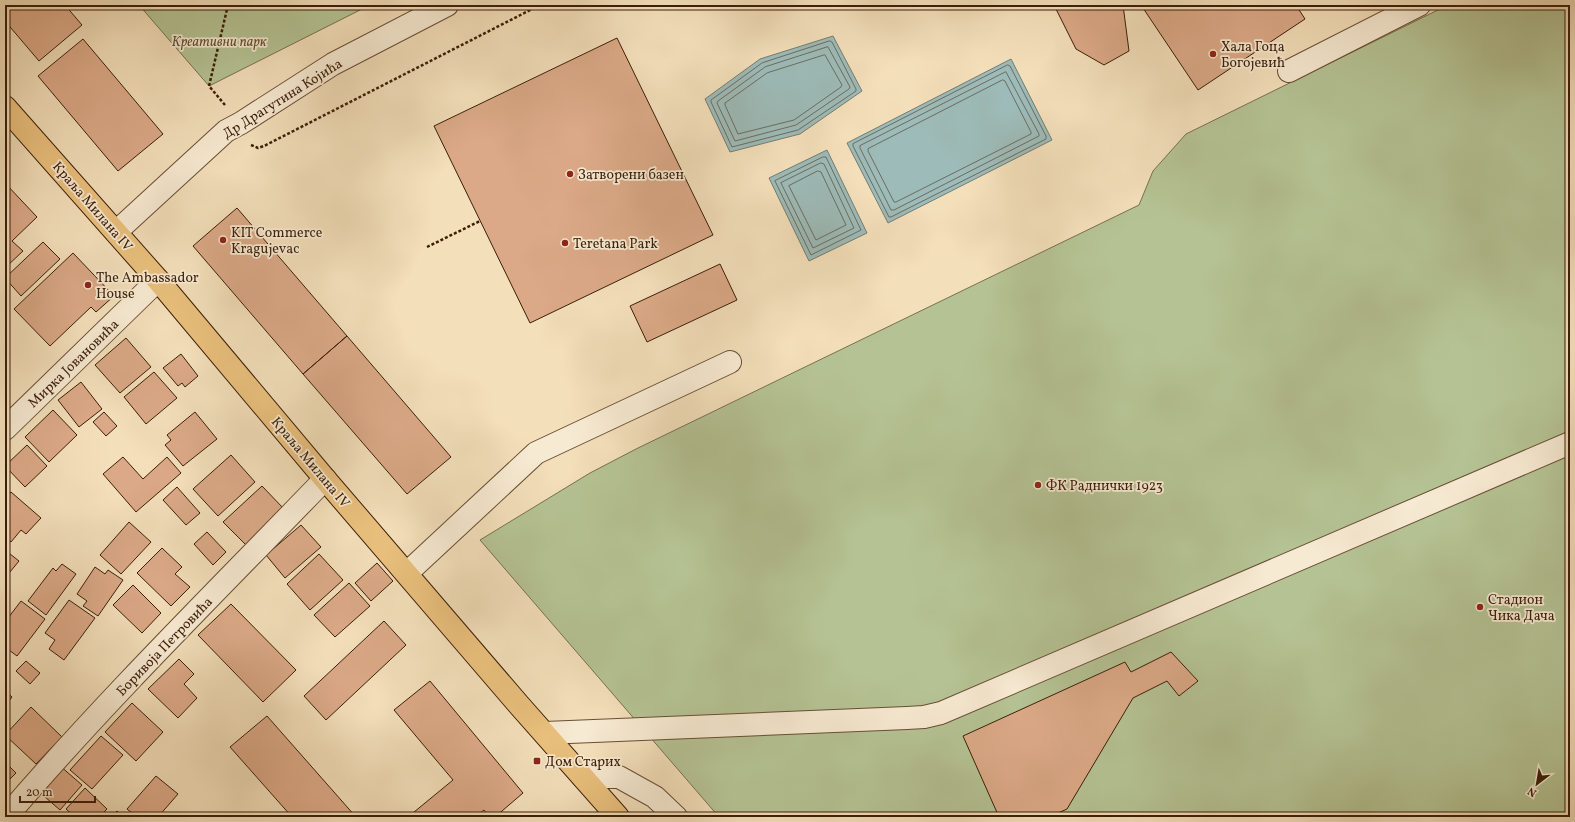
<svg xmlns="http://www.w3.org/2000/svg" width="1575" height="822" viewBox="0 0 1575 822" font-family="Vollkorn,serif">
	<rect width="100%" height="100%" fill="#f3dfba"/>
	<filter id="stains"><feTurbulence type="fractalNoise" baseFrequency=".005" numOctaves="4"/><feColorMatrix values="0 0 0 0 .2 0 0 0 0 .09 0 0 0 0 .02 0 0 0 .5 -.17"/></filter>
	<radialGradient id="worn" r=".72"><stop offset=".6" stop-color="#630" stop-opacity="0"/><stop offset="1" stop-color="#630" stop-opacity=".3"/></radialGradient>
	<path fill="#b5c394" stroke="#78704e" d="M139 5H370L209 86Z
		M1448 5H1570V817H719L480 540 590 473 636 449 1139 205 1153 171 1186 134Z"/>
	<path fill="#9dbbb8" stroke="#767c72" d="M833 36 862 91 800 134 730 152 705 99 760 59Z
		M1011 59 1052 140 888 223 847 143Z
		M827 150 867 233 809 261 769 178Z"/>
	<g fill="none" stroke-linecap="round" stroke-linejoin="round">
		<path stroke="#6c6c60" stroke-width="1" d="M830 41 832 42 856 89V91L798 130 732 147 711 102V100L762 63Z
			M828 47 850 87 849 89 796 125 735 141 717 103 718 101 765 67Z
			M825 55 842 85 841 87 794 120 738 134 725 105V103L767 73Z
			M1008 65 1010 66 1046 136V139L891 217H889L853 146V144Z
			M1006 72 1039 134V136L894 210H891L860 148V146Z
			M1003 80 1005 81 1031 132V134L896 202H894L868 151V149Z
			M823 157H826L861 230 811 255 775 181Z
			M821 163 824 164 854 228 813 248 781 183Z
			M818 171 821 172 846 225 816 240 789 186Z"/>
	</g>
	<path fill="#dba987" stroke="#3b1e09" d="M5 5H65L82 25 39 61 5 21Z
		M1054 5H1123L1129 51 1104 65 1076 49Z
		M1141 5H1296L1305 19 1198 90Z
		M617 38 713 235 530 323 434 126Z
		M83 39 163 134 118 171 38 76Z
		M5 183 37 217 12 241 23 251 5 268Z
		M237 208 347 336 303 374 193 246Z
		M43 242 60 259 21 296 5 278Z
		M73 253 114 296 96 312 91 307 50 346 14 309Z
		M720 264 737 300 647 342 630 306Z
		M347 336 451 457 407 494 303 374Z
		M126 338 151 367 120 393 95 365Z
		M181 354 198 376 185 387 182 383 178 386 163 368Z
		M154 372 177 398 146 424 124 397Z
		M81 382 102 409 79 427 58 400Z
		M53 410 77 435 49 462 25 437Z
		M104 412 117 426 106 436 93 422Z
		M195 412 217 439 183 466 165 445 171 440 167 435Z
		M27 445 47 466 25 487 5 466Z
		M231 455 255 482 218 516 193 489Z
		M123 457 143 479 167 457 181 473 136 512 103 474Z
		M262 486 284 509 246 545 223 522Z
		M177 487 200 513 186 525 163 500Z
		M11 492 41 518 26 534 21 530 11 542 5 537V499Z
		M129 522 151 542 121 574 100 555Z
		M301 525 321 547 285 578 266 555Z
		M207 532 226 552 213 565 194 544Z
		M162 548 182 567 175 574 190 587 171 606 137 573Z
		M5 550 19 561 5 578Z
		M319 554 343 580 310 610 287 584Z
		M377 563 393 581 371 601 355 583Z
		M62 564 76 574 46 615 28 601 53 568 56 571Z
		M95 567 105 574 108 570 123 580 98 616 83 606 87 601 77 594Z
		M349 583 370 606 335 637 314 615Z
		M133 585 161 613 142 633 113 605Z
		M69 600 95 618 64 660 49 649 55 640 45 633Z
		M21 601 45 619 17 656 5 647V622Z
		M231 604 296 670 263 702 198 635Z
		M384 621 406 645 326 720 304 696Z
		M1171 652 1198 681 1179 696 1167 681 1133 698 1067 809 1049 817H999L963 736 1125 662 1131 672Z
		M179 659 194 674 184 684 197 698 178 718 148 689Z
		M26 661 40 673 30 684 16 671Z
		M430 681 523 793 495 817H489L484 810 475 817H408L453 780 394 710Z
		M5 691 12 697 5 706Z
		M132 703 163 732 136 761 105 732Z
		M31 707 62 737 36 764 5 735Z
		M267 716 356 817H292L230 747Z
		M101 736 123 755 92 789 70 770Z
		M5 762 16 773 5 784Z
		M59 765 82 785 60 810 37 790Z
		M156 776 178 794 158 817H137L127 809Z
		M85 788 107 809 99 817H75L66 809Z
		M117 811 124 817H111Z"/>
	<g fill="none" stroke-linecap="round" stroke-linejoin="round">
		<defs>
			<path id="minor" d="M1289 71 1419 5
				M116 232 226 131 241 123 333 64 447 5
				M5 429 158 280
				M407 573 536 453 730 362
				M545 733 907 718 924 717 941 713 1570 443
				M583 777H619L655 797 676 817
				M6 817C107 699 218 590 325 479"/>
			<path id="major" d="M5 107 158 280 325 479 519 705 618 817"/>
		</defs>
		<use href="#minor" stroke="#694e35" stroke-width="24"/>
		<use href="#major" stroke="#3b1e09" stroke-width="24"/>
		<path stroke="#3b1e09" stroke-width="2.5" stroke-dasharray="3 2" stroke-linecap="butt" d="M225 105 209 86 228 5
			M251 145 258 148 264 146 540 5
			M427 247 480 221"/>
		<use href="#minor" stroke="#f7ead2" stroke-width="22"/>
		<use href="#major" stroke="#eac07d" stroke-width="22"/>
	</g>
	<g fill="#8f2418" stroke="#f7ead2" stroke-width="1.5">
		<circle cx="1213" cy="54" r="4"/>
		<circle cx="570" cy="174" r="4"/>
		<circle cx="223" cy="240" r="4"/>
		<circle cx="565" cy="243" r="4"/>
		<circle cx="88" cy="285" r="4"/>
		<circle cx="1038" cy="485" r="4"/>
		<circle cx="1480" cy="607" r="4"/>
		<rect x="533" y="757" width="8" height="8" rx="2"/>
	</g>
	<g text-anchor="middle" stroke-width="3.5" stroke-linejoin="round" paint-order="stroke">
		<g font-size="14" font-style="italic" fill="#605033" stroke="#f7ead2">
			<text x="219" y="46">Креативни парк</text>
		</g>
		<g font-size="14" fill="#3b1e09" stroke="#f7ead2" text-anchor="start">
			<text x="1221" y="51">Хала Гоца<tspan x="1221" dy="16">Богојевић</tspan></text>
			<text x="578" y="179">Затворени базен</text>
			<text x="231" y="237">KIT Commerce<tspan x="231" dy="16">Kragujevac</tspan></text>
			<text x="573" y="248">Teretana Park</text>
			<text x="96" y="282">The Ambassador<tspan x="96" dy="16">House</tspan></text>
			<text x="1046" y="490">ФК Раднички 1923</text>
			<text x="1488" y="604">Стадион<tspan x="1488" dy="16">Чика Дача</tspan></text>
			<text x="545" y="766">Дом Старих</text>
		</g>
		<g font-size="14" fill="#3b1e09" stroke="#f7ead2">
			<text transform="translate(282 98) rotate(-32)" y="5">Др Драгутина Којића</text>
			<text transform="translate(93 206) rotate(49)" y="5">Краља Милана IV</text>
			<text transform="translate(73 363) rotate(-44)" y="5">Мирка Јовановића</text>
			<text transform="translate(311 462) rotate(50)" y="5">Краља Милана IV</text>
			<text transform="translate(164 646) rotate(-46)" y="5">Боривоја Петровића</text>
		</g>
	</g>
	<rect width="1575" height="822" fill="none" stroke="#f3dfba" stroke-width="20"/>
	<rect x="6" y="6" width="1563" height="810" fill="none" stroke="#3b1e09" stroke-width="2"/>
	<rect x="10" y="10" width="1555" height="802" fill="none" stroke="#3b1e09"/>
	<g transform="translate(1537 784) rotate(211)" stroke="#f7ead2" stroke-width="3" paint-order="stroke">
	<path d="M0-3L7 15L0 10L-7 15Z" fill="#3b1e09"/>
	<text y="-6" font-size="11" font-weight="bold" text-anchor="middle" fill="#3b1e09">N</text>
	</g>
	<path d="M20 796v6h75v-6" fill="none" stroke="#3b1e09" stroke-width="2"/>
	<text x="26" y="796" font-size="12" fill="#3b1e09" stroke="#f7ead2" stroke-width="3" paint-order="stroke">20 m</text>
	<rect width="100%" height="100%" filter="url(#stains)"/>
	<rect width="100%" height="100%" fill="url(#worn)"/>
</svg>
